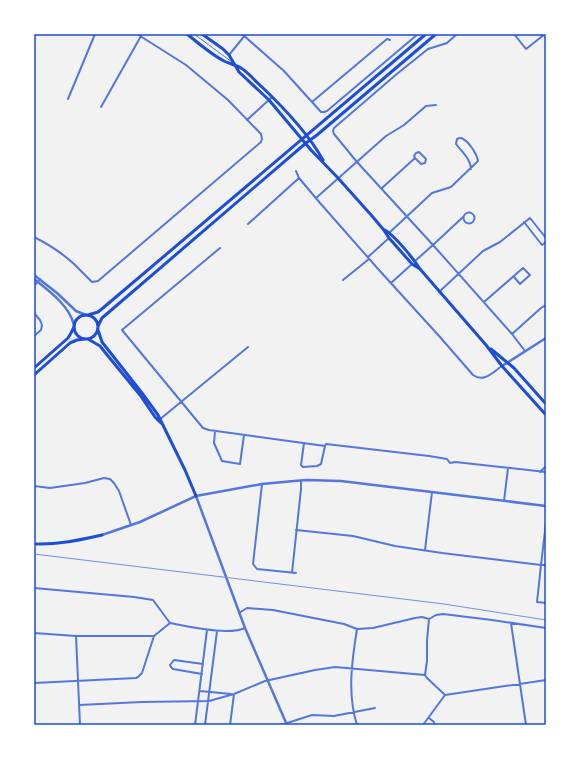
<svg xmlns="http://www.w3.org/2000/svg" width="580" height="759" viewBox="0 0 580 759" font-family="'Work Sans',sans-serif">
	<rect width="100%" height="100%" fill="#f2f2f2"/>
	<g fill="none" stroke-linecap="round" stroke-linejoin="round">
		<path stroke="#5277de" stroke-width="1" d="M194 34 232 62"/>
		<path stroke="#5277de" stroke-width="2" d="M242 34 284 71 321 112H324L327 111 418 34
			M514 34 526 49 545 34
			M229 55 246 34
			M68 99 95 34
			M312 102 387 39 390 40
			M101 107 141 36
			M247 120 272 97
			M296 171 299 178 320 203 379 270 440 337 473 375C484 383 493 372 502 366
			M382 188 415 158 414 156 416 153 419 152 426 159 425 163 421 164 415 158
			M316 198 386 136 404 125 426 106 436 105
			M463.5 218a5.5 5.5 0 1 1 11 0a5.5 5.5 0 1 1-11 0Z
			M463 217 433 245 512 334 525 351
			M524 222 542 245 546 242
			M248 224 299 178
			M389 233 432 193 451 187 478 161C477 154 469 142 463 139 461 137 459 138 457 139L456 144C461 151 471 159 471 169
			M34 237C48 244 62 253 74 264 80 270 86 276 92 282L98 281 261 142 262 139 261 134 228 100 186 65 137 34
			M220 248 122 330 203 428 209 430 325 446 326 444 429 456 447 459 450 463 455 462 546 472
			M368 257 389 238
			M415 261 433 245 357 162 334 134 333 131 334 128 398 73 428 49 447 43 457 34
			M343 280 369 259
			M391 283 412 264
			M34 286 40 279
			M439 292 483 251 500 242 530 218 546 238
			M484 302 523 268 530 275 520 284 514 277
			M34 313 40 320 42 325 41 330 34 336
			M512 334 541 308 546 305
			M159 420 248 347
			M215 431 214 443 222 461 240 464 244 435
			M304 443 301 465 303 467 317 466 321 464 325 446
			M540 472 546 466
			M262 484 253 564 257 569 296 573
			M34 486 50 488 85 483 104 478 110 479 114 483 119 491 131 525
			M504 501 508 468
			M296 530 353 536 395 546 442 553 541 565 546 522
			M425 550 432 492
			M546 565H541L537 602 546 603
			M292 573 301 489V481
			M34 588 134 597 153 600 170 623C189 627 207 631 226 631 233 631 239 631 245 628
			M239 613 247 608 273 610 344 624 357 629 373 628 415 618 422 617 429 619
			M429 619 436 615 443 614 492 620 546 628
			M511 623 526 725
			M34 633 76 636H154L170 623
			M76 636 80 725
			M202 674 173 669 171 667 170 665 174 660 203 664
			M34 683 136 678 138 677 142 673 154 636
			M200 691 231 694
			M445 695 546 680
			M79 705 142 702 209 701 234 694 265 681 315 670 335 667 425 675
			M429 718 434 722 435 725
			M195 725 207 630
			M205 725 217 631
			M230 725 234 694
			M281 725 312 715 334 716 375 708
			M357 725C347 694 352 660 357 629
			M423 725 445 695 427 678 425 675 427 661V640L429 619"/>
		<path stroke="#5277de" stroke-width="2.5" d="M34 275 57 293 76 311 86 315
			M34 279C49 291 69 305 74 325
			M502 366 546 338
			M196 496 245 628 287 725
			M102 535 140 522 196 496 262 484 294 481 307 480 341 481 546 506"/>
		<path stroke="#1d4ed8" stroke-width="3" d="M187 34C198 43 212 55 224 61 230 64 236 65 241 68 249 73 255 81 262 87 284 108 308 133 323 160
			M202 34 223 49 229 55 239 72 269 100 311 150 338 178 372 216 383 229 389 238 412 264 420 269
			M385 230C395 236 413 258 420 269L486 345 502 366 546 415
			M74 327a12 12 0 1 1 24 0a12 12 0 1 1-24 0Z
			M88 315 98 312 103 308 426 34
			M98 326 102 318 306 143 317 135 436 34
			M98 330 102 342 142 393 158 415 185 470 196 496
			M88 339 100 346 108 356 140 395 155 417 161 423
			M491 349 514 368 546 404
			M34 544C57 545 80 540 102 535"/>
		<path stroke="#1d4ed8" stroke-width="3" d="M34 368 68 338 71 333 74 327
			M34 375 70 343 77 340 84 339"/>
		<path stroke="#7290e2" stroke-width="1" d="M34 554 444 604 546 620"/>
	</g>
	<rect width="580" height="759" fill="none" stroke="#ffffff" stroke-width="70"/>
	<rect x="35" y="35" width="510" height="689" fill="none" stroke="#1d4ed8" stroke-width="1.5"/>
</svg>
